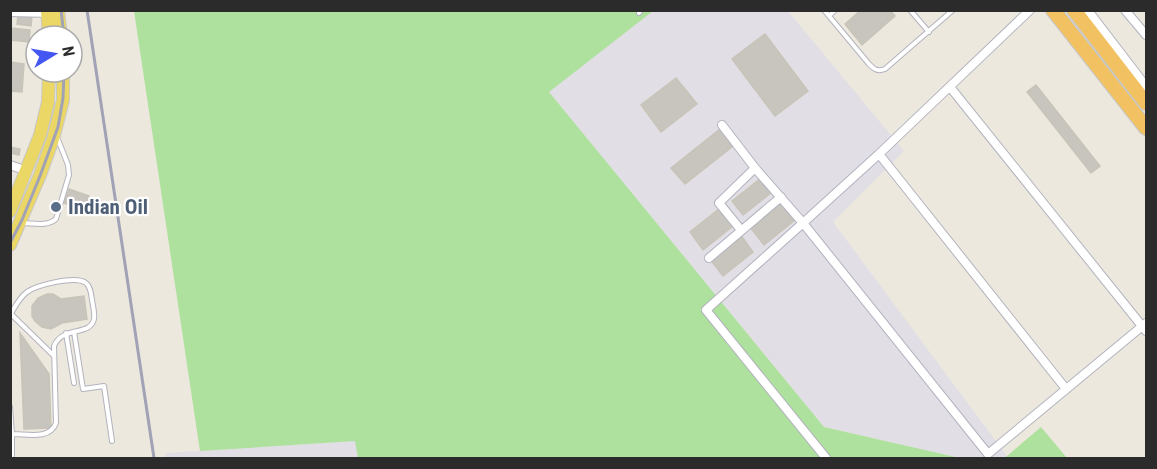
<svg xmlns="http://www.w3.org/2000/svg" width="1157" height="469" viewBox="0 0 1157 469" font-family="'Roboto Condensed',sans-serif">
	<rect width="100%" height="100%" fill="#ede8de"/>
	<path fill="#e1dee5" d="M653 11H788L904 151 833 222 1007 456 1004 458H960L824 427 548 91Z
		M552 428 557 458H166L165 453Z"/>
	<path fill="#aee19d" d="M134 11H653L549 92 824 427 960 458H358L355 441 200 451Z
		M1041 427 1067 458H1004L1007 456Z"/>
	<path fill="#c8c4be" stroke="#c8c4b8" stroke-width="1.5" d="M861 10H890L895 16 862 45 845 24Z
		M18 15 32 16 31 26 17 24Z
		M10 28 30 30 29 42 10 40Z
		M765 34 808 91 775 116 732 59Z
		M10 62 24 64 22 92 10 91Z
		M676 78 697 104 661 132 641 105Z
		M1036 85 1100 166 1091 173 1027 92Z
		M720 129 733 146 685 184 671 168Z
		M10 147 20 149 19 155 10 153Z
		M761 178 772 192 743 215 732 201Z
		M69 189 89 196 84 211 64 203Z
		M781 202 795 220 764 245 750 227Z
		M719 209 733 226 703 250 690 232Z
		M740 234 753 252 723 276 709 258Z
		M47 294H53L61 299 84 296 87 319 62 323 51 329 42 327 35 321 32 316V306L38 298Z
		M20 333 49 374 51 428 24 429Z"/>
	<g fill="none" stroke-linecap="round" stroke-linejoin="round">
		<defs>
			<path id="service" d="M824 10 869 64C874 69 877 72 885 69L953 10
				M910 10 929 32
				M639 13 641 10
				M829 16 835 10
				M22 223C33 223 47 227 56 219L69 175 68 165 57 137
				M11 314 53 355
				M10 315C15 307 19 298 27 292 37 285 76 275 86 283 91 287 91 294 92 300 93 306 95 314 94 319 90 337 63 325 54 346L56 423C50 440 27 434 12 434L10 407
				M74 332 83 389 104 386 112 441
				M66 333 74 383
				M11 458 12 455V434"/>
			<path id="minor" d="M1030 10 879 154 1066 389
				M1125 10 1146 35
				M10 12 51 13
				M950 87 1146 331
				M722 125 755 168
				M879 154 803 223 988 454 1146 323
				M10 165 27 171
				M741 230 719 203 755 168 803 223 706 310 826 458
				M709 258 781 197"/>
			<path id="tertiary" d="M1087 10 1146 87"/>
			<path id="primary" d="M47 10 49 36
				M58 10 61 36
				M10 211 40 135 48 102 49 72
				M10 245 40 175 53 139 63 100V72"/>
			<path id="trunk" d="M1053 10 1146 128
				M1074 10 1146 103"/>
		</defs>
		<use href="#service" stroke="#b2b3be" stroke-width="6"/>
		<use href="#minor" stroke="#b2b3be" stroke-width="10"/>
		<use href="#tertiary" stroke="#b2b3be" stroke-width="11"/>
		<use href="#primary" stroke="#c8c8c8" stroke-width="14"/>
		<use href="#trunk" stroke="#c8c8c8" stroke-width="16"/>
		<use href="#service" stroke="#fff" stroke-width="4"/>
		<use href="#minor" stroke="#fff" stroke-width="8"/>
		<use href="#tertiary" stroke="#fff" stroke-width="9"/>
		<use href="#primary" stroke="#ebd765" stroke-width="12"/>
		<use href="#trunk" stroke="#f2c262" stroke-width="14"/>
		<path stroke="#a1a2b5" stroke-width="3" d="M61 10 64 36
			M87 10 154 458
			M10 243 22 220 40 176 58 127 63 98 64 72"/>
	</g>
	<circle fill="#5c6f8a" stroke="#fff" stroke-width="2" cx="56" cy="207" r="6"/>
	<g text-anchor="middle" stroke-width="4.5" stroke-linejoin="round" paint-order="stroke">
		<g font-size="21" font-weight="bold" fill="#4e5e75" stroke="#fff" text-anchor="start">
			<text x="68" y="214">Indian Oil</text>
		</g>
	</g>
	<rect width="1157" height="469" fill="none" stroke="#2b2b2b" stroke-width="24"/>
	<g transform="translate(54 54) rotate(79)"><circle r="28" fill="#ffffff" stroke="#aaaaaa" stroke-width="1.5"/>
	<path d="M0-4.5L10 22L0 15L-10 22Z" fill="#4557f2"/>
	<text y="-9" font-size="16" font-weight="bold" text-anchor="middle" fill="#2b2b2b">N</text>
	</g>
</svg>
